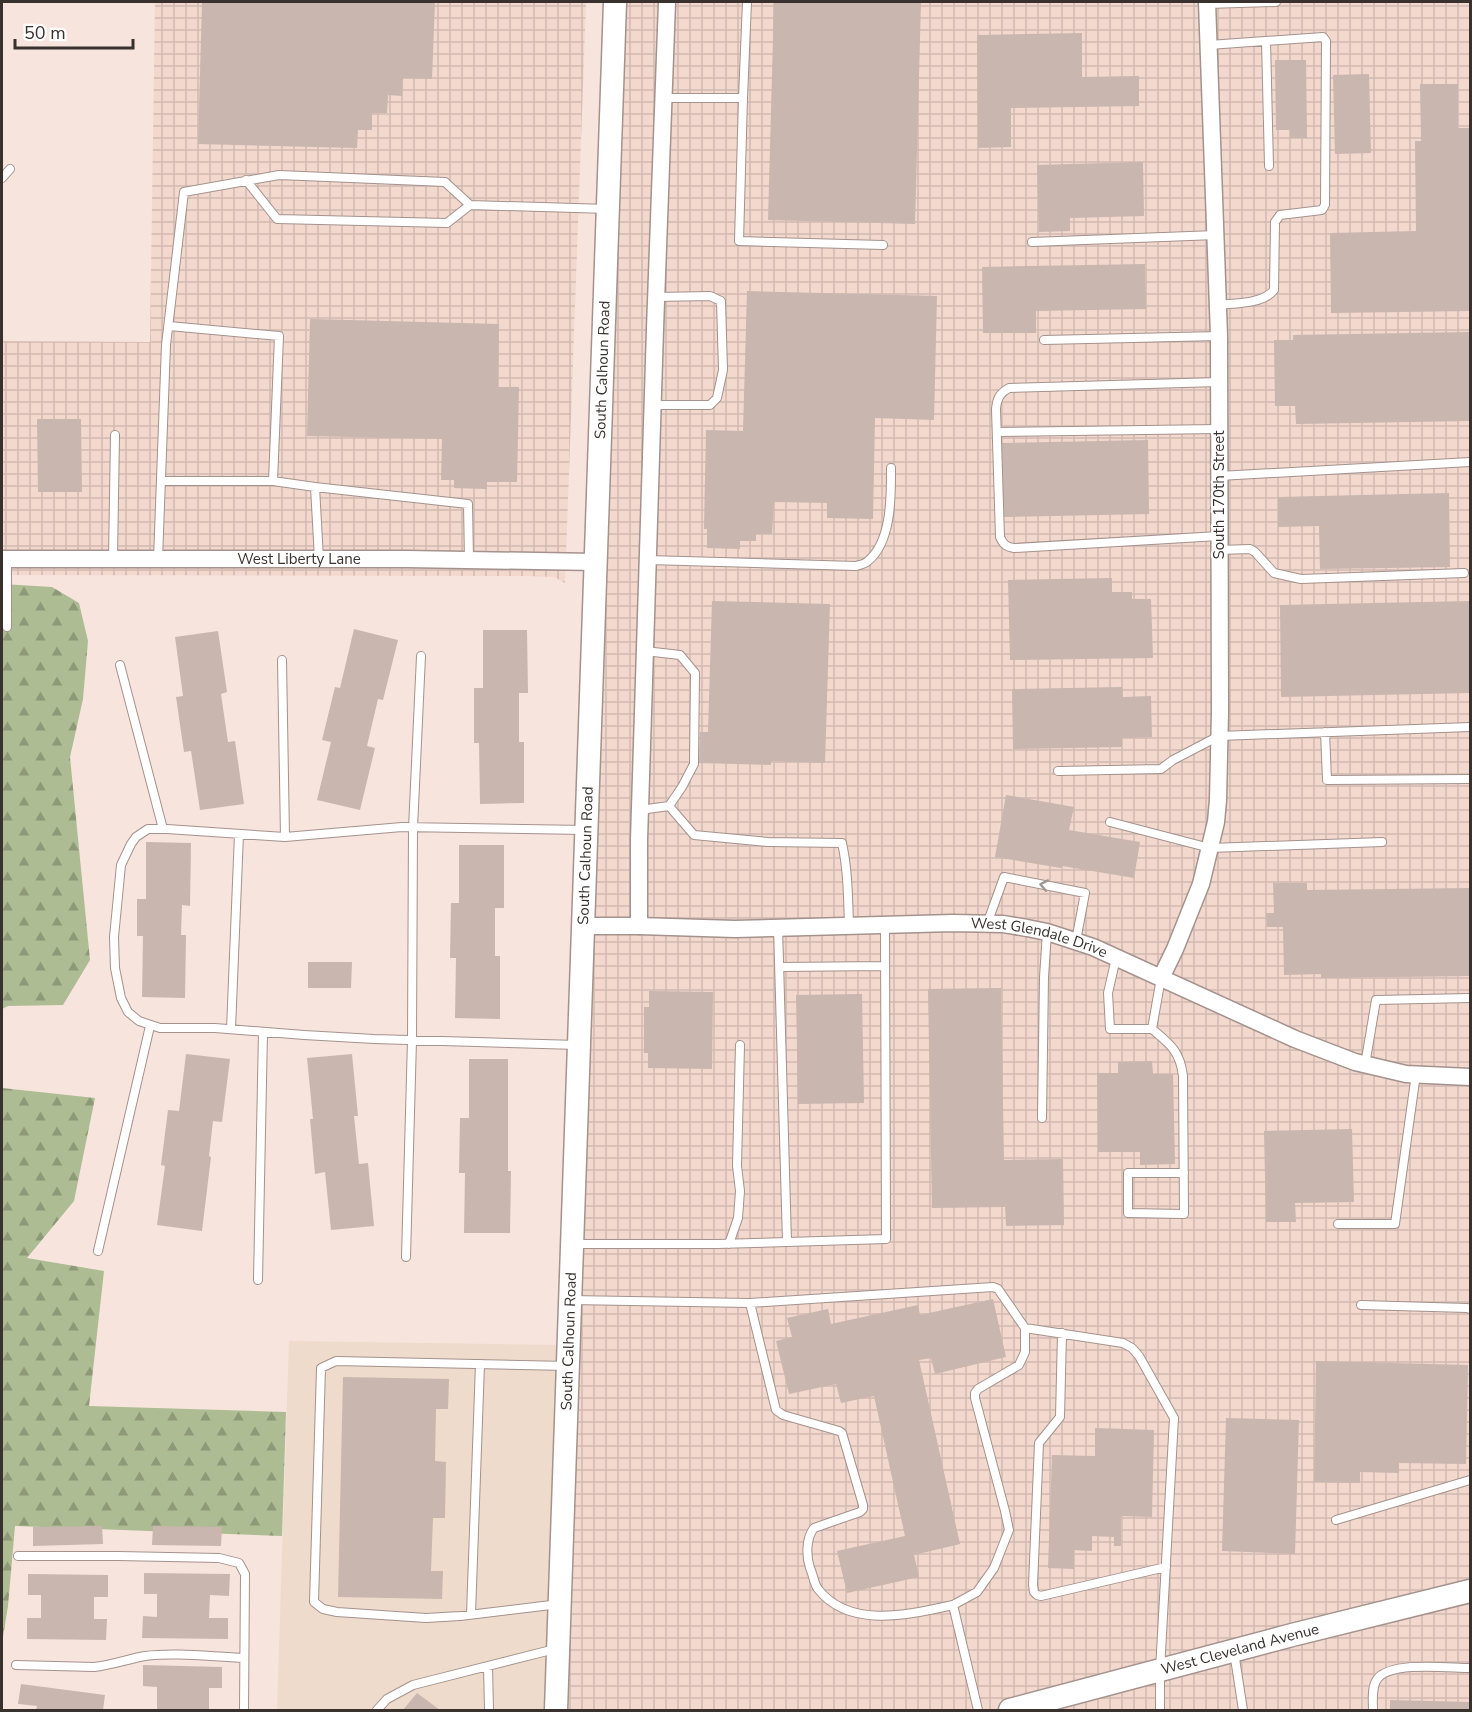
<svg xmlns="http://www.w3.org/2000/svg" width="1472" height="1712" viewBox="0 0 1472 1712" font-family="'Nunito Sans',sans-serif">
	<defs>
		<pattern id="industrial-grid" width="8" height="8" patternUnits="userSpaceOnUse" patternTransform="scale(1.5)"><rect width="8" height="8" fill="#f3d8ce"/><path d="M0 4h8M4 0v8" fill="none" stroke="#d1bab1"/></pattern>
		<pattern id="forest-firs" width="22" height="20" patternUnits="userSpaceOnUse" patternTransform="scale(1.5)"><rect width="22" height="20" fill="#adbc92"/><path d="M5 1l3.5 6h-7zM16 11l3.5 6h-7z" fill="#8e9978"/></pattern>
	</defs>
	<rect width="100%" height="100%" fill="#f7e4dd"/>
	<path fill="#eedbcb" d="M289 1341 568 1345 556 1710H277Z"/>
	<path fill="url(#industrial-grid)" d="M155 2H586L565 583 554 577 526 576 2 575V341L150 342Z
		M615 2H1470V1710H556Z"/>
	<path fill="url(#forest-firs)" d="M2 584 52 587 79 603 88 641 83 699 70 757 90 960 63 1005 8 1006 2 1009Z
		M2 1088 95 1098 74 1201 27 1258 104 1271 89 1406 286 1412 282 1536 15 1526 8 1606 2 1643Z"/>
	<path fill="#c9b6af" d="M202 2H435L432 79 403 78 402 96 388 95 387 113H372V130H358L357 148 198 144Z
		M774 2H921L915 224 768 220Z
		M1082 33V77L1139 76V106L1011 108V147L978 148 977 35Z
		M1275 60H1306L1307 138H1290V130H1276Z
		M1369 74 1371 153 1335 154 1333 75Z
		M1420 84H1458V128H1470V311L1331 313 1330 233 1416 231 1415 141H1421Z
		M1143 162 1144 216 1070 218V231L1039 232 1037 165Z
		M1145 264 1146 309 1036 311V333H983L982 267Z
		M747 291 937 296 934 420 875 418 873 519 827 518V503L774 502 772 534H756V541H740V549L707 548V529H704L706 430 743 431Z
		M310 319 499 324 498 387H519L517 482H487V489L454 488V480H441L442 439 307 436Z
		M1470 332V421L1296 424 1295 406H1275L1274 340H1293V335Z
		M37 419H81L82 492H38Z
		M1148 440 1149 514 1003 517 1002 443Z
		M1449 493 1450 567 1320 569 1319 526 1278 527V497Z
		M1112 578V592H1132V599H1151L1153 658 1010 660 1008 580Z
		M712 601 830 604 825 763 771 761V765L699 763 700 732H708Z
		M1470 601V693L1281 697 1280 605Z
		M354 629 398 640 383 700 378 699 367 746 375 748 360 810 317 800 331 742 322 740 335 687 340 688Z
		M483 630H527L528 693H519V742H524V803L480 804 479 743H474V688H483Z
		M218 631 227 692 221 694 228 742 235 741 244 804 200 810 191 751 184 752 176 697 183 696 175 637Z
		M1122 687 1123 697 1151 696 1152 737 1122 738V747L1013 749 1012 689Z
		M1006 795 1074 807 1069 830 1140 842 1134 878 1062 866 1061 868 995 857Z
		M146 842 191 843 190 906 182 905 181 935H186L185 998 142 997 143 936H137V899H146Z
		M459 845H504V908H495V956H500V1019L455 1018 456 958H450L451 903H459Z
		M1273 883H1307V890L1470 888V976L1321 978V974L1284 975 1283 927H1267L1266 913H1274Z
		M308 962H352L351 988H308Z
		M1001 988 1004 1160 1063 1159 1064 1225 1006 1226 1005 1207 932 1208 928 989Z
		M649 991 713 992 712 1069 648 1068V1053H644V1007H649Z
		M862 994 864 1103 798 1104 796 995Z
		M186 1054 230 1059 222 1122 213 1121 209 1156 211 1157 202 1231 157 1225 165 1166 161 1165 168 1110 179 1111Z
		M352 1054 358 1116H354L359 1164 368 1163 374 1226 331 1230 325 1172 315 1174 310 1119H313L307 1058Z
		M469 1059H508V1171H511L510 1233H464L465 1173H459L460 1118H469Z
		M1152 1061 1153 1074H1173L1175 1164 1140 1165V1152H1098L1097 1073H1118V1062Z
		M1352 1129 1354 1202 1295 1203 1296 1222H1266L1264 1131Z
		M993 1299 1006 1357 935 1374 931 1358 919 1360 960 1544 914 1555 919 1577 847 1593 837 1551 905 1536 874 1396 841 1403 836 1384 789 1394 776 1341 792 1337 787 1318 828 1309 831 1324 918 1305 920 1315Z
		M1316 1361 1468 1365 1466 1464 1399 1463V1473L1360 1472V1483L1314 1482Z
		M343 1377 449 1379 448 1409H436L435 1461 446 1462 445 1518H433L431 1571H443L442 1599 338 1597Z
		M1226 1418 1299 1420 1295 1554 1222 1551Z
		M1095 1428 1154 1430 1152 1517 1121 1516V1546H1114V1537L1092 1536V1551L1074 1550V1569L1048 1568 1052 1455 1095 1456Z
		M102 1526 103 1544 33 1546V1527Z
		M153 1526 222 1527 221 1546 152 1545Z
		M144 1573 230 1574 229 1596 210 1595 209 1618H228V1639L142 1638 143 1616 157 1617V1594H144Z
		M28 1574 108 1575V1597H94V1619H107L106 1640 27 1639V1618H41V1595H28Z
		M143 1665 222 1667V1688H209V1710H157V1687L143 1686Z
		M21 1684 105 1695 103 1710H36L37 1706 18 1704Z
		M417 1693 440 1710H403Z
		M1390 1700 1470 1702V1710H1390Z"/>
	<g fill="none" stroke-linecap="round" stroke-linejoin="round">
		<defs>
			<path id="lane" d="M1207 4 1276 2
				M1266 41 1269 166
				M1209 45 1323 37 1326 41 1325 205 1322 210 1280 215 1275 222 1274 290C1263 304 1235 303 1218 305
				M664 98H743L739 241 883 245
				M743 98 747 2
				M2 178 10 169
				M246 180 277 219 447 223 470 205
				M1032 242 1216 235
				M1044 340 1219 336
				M1219 382 1009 388C1000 393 997 398 996 409L1000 537C1003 544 1006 547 1014 548L1219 536
				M653 405H710L717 398 723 370 721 301 710 296 656 297
				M997 432 1219 429
				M1219 476 1470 462
				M161 481H273L279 336 169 326
				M273 481 315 487 319 559
				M315 487 468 504 469 560
				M1219 550 1250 549 1255 552 1274 573 1301 579 1464 573
				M7 559V627
				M113 559 115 435
				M158 559 166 345 184 192 279 175 445 182 470 205 608 209
				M648 560 856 566C860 565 865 564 868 561 892 541 891 496 891 468
				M282 660 285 837
				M120 665 163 829
				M1325 732 1327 780 1470 779
				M1058 771 1161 769 1173 760 1219 736 1470 727
				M669 806 694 835 768 842 842 843C848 870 848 898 849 925
				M640 810 669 806 682 787 694 764 695 673 680 655 645 651
				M1110 822 1210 848 1382 842
				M987 924 1004 877 1085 893 1076 941
				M778 927 787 1242 886 1239 885 925
				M1116 958 1108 993 1110 1029H1152L1161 978
				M780 967 885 966
				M231 1029 239 834
				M1152 1029C1170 1044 1180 1051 1183 1076L1184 1214 1128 1213V1173H1184
				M577 1045 374 1039 304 1035 215 1028H160L139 1021 128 1012 121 998 115 968 114 937 121 865 131 844 136 837 148 829H167L285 837 402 827 586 830
				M1365 1065 1376 1000 1470 998
				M1042 1118 1044 977 1047 932
				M1338 1224H1395L1416 1074
				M572 1244H717L787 1242
				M729 1244 738 1218 740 1191 737 1166 740 1045
				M98 1251 150 1026
				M406 1257 412 1040 413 828 421 656
				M258 1280 263 1032
				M570 1300 750 1303 993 1287 998 1289 1025 1328V1352L1019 1365 978 1389 975 1393V1398L1005 1511 1009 1530 994 1568 977 1592 953 1605 978 1710
				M750 1303 776 1410 783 1415 839 1431 842 1433 863 1505V1509L860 1512 814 1528C806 1538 806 1556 810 1568 813 1574 814 1584 818 1589 850 1630 911 1614 953 1605
				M1361 1305 1467 1308 1470 1309
				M1025 1328 1123 1343 1132 1348 1139 1356 1174 1418 1160 1670V1710
				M1062 1333 1060 1417 1039 1443 1033 1585 1034 1592 1037 1595 1041 1596 1166 1567
				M1336 1520 1470 1480
				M18 1556H118L219 1558 239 1563 245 1574 244 1710
				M559 1604 460 1616 426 1618 337 1612 323 1609 314 1602 321 1368 336 1361 568 1366
				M471 1614 480 1364
				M1234 1652 1243 1710
				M16 1665 94 1667C112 1665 128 1659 145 1656 177 1652 212 1657 244 1658
				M488 1667 489 1710
				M377 1710 387 1699 413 1685 555 1649
				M1373 1710C1373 1701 1371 1686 1378 1678 1393 1661 1449 1668 1470 1668"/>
			<g id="street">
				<path id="s1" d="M2 559H407L596 562"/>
				<path id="s2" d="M583 926H639L735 929 953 923 1003 924 1027 928 1047 932 1093 947 1295 1039 1355 1062 1406 1074 1470 1077"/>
				<path d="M639 926V840L655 329 667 2"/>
				<path d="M1161 978 1175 949 1201 884 1216 822 1218 800 1220 712 1219 336 1207 2"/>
			</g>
			<g id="secondary">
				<path id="s3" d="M556 1710 615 2"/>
				<path id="s4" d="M1010 1710 1292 1635 1470 1591"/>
			</g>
		</defs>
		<use href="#lane" stroke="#a4928c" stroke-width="10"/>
		<use href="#street" stroke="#a4928c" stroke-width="19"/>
		<use href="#secondary" stroke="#a4928c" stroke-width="25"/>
		<use href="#lane" stroke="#fff" stroke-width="8"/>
		<use href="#street" stroke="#fff" stroke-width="16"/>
		<use href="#secondary" stroke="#fff" stroke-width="22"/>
	</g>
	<defs><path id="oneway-chevron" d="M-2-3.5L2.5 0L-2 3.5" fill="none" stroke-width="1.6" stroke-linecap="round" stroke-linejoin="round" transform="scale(1.5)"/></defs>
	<use stroke="#9c9896" href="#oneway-chevron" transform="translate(1044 885) rotate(-169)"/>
	<g text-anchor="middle" stroke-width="4.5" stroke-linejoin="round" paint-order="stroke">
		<g font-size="15" fill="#38312e" stroke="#fff">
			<text dy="5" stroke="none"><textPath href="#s3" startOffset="1341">South Calhoun Road</textPath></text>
			<text transform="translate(1219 495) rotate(-90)" y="5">South 170th Street</text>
			<text dy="5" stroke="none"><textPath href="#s1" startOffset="297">West Liberty Lane</textPath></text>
			<text dy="5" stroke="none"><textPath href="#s3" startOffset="855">South Calhoun Road</textPath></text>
			<text dy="5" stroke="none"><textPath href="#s2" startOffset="458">West Glendale Drive</textPath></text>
			<text dy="5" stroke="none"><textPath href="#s3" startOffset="369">South Calhoun Road</textPath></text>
			<text dy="5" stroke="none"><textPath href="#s4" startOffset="238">West Cleveland Avenue</textPath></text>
		</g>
	</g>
	<rect width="1472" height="1712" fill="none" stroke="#38312e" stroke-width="6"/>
	<path d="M15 39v9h118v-9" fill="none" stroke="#38312e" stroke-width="3"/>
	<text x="24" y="39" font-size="18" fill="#38312e" stroke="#ffffff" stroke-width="4.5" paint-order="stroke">50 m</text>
</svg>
